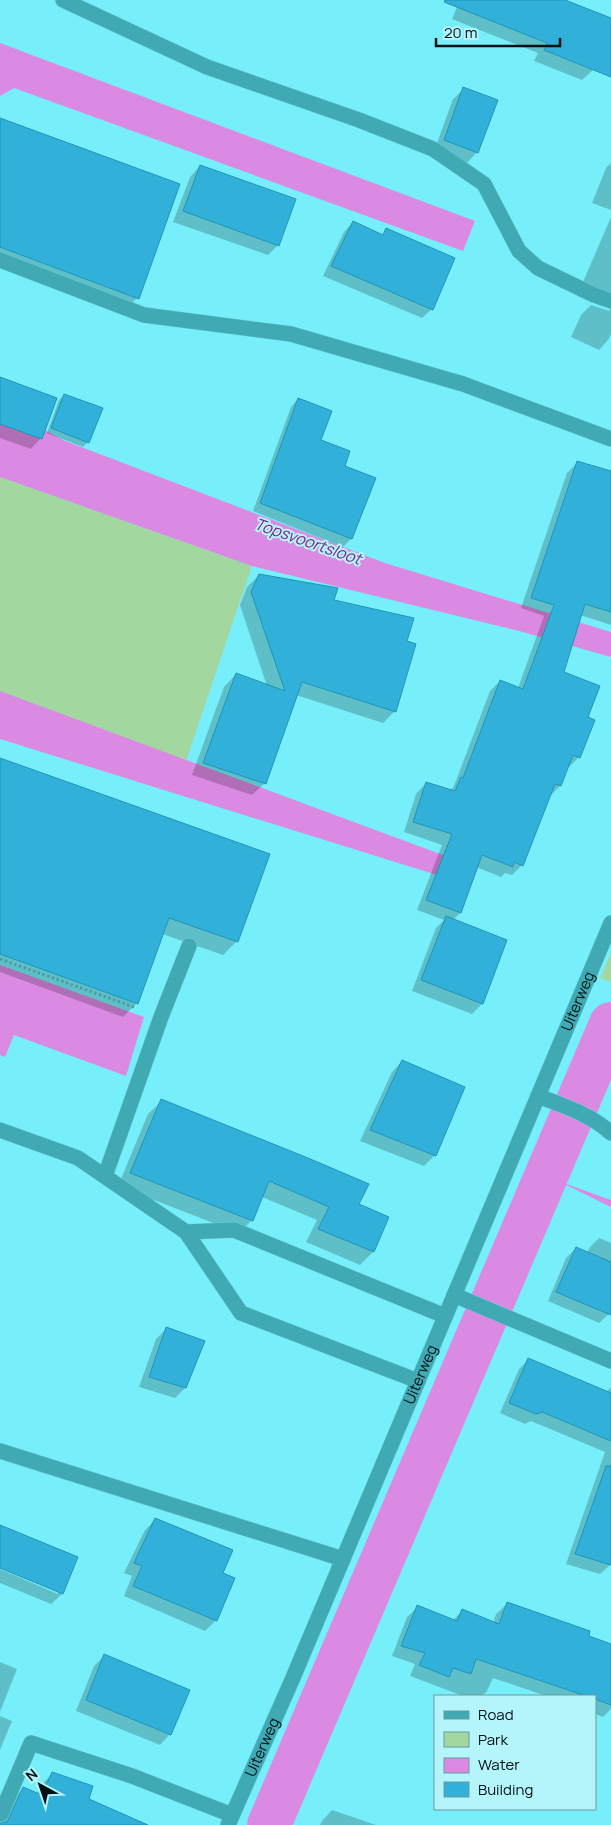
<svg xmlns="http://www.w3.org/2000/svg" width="611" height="1825" viewBox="0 0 611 1825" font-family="Manrope,sans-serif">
	<rect width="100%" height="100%" fill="#77effb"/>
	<path fill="#a2d8a0" d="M0 477 252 566 186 761 0 691Z
		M611 953V982L600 978Z"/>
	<path fill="#db8ae3" d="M0 43 475 221 463 251 14 88 0 96Z
		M0 405 63 440 385 563 611 632V657L523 632 252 566 0 477Z
		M0 691 478 868 469 885 0 739Z
		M0 965 144 1017 126 1076 14 1035 5 1057 0 1055Z
		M558 1181 611 1200V1207Z"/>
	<path fill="#0003" d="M460 0H562L611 20V25L593 70 582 80 534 61 538 53 452 19Z
		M464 89 477 152 467 163 434 151 453 99Z
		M0 128 137 298 123 312 0 266Z
		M611 163V210L592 203 606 168Z
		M200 166 278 245 268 255 173 222 190 177Z
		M611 217V334L608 340 599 350 571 337 581 315 591 305 610 311 608 304 580 289Z
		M353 222 381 236 387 230 432 309 422 318 323 276 344 232Z
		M0 378 41 438 31 449 0 438Z
		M64 395 88 442 83 447 47 433 59 400Z
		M298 399 319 440 343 467 375 479 351 539 343 547 253 511 291 407Z
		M578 462 611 472V625L580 615 562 673 586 718 579 757 569 767 567 766 560 786 550 796 522 865 512 875 505 873 501 877 476 867 460 913 453 920 482 1004 472 1014 412 991 436 928 444 920 417 910 442 845 404 832 416 794 426 783 450 791 454 786 490 691 500 681 518 688 544 616 521 608 567 473Z
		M259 575 332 601 406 641 395 711 383 723 296 695 265 783 252 795 192 775 224 687 236 674 267 686 240 605 247 587Z
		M0 760 237 941 223 955 162 934 137 1003 123 1017 0 972Z
		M402 1061 435 1155 424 1166 360 1141 392 1072Z
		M162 1101 358 1205 388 1218 373 1252 360 1265 306 1242 317 1220 262 1197 252 1220 239 1233 118 1186 148 1114Z
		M599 1238 611 1243V1308L609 1314 599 1323 548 1301 566 1258 576 1248 587 1253 590 1247Z
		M166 1329 185 1388 175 1398 139 1387 156 1339Z
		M529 1359 606 1392 611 1387V1560L610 1565 600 1574 566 1564 605 1452 531 1421 525 1424 500 1413 519 1369Z
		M155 1520 222 1574 216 1620 205 1631 124 1596 132 1576 124 1573 145 1530Z
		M0 1533 76 1558 62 1594 51 1604 0 1583V1569L58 1594V1591L0 1567Z
		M507 1604 611 1645V1709L603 1717 595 1714V1696H546L493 1678 487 1691 482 1696H463L410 1676 415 1664 392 1656 407 1617 418 1607 452 1621 462 1611 493 1623 496 1614Z
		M105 1655 170 1734 160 1745 76 1711 94 1666Z
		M0 1662 17 1669 0 1712Z
		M0 1716 12 1721 0 1750Z
		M52 1774 87 1800 136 1825H1L13 1799 23 1789 37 1794 42 1784Z
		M332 1810 376 1825H320L322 1821Z"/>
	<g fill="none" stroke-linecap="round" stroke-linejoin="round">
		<path stroke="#db8ae3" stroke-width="44" d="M269 1825 611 1024"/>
	</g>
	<path fill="#31b1d9" stroke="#2094b7" d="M445 0H565L611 18V77L544 50 547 43 444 2Z
		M463 87 498 100 478 153 444 140Z
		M0 118 180 184 139 299 0 247Z
		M200 165 296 199 279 246 183 211Z
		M353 221 383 235 386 228 455 258 433 310 331 266Z
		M0 377 57 398 42 439 0 424Z
		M64 394 103 408 89 443 51 428Z
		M298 398 332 411 321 440 350 451 345 466 376 478 352 539 260 503Z
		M577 461 611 471V612L585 604 564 672 600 686 588 717 595 720 580 758 573 755 561 786 555 784 523 866 514 862 513 867 482 855 461 913 426 900 452 834 413 822 426 782 455 791 461 777 463 778 500 680 523 689 554 605 531 598Z
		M259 574 338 588 334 600 414 618 407 641 416 644 396 712 302 682 266 784 203 763 236 673 285 691 251 592Z
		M0 758 270 854 238 942 169 918 138 1004 0 954Z
		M446 916 507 940 483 1004 421 980Z
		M402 1060 465 1087 436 1156 370 1130Z
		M161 1099 308 1158 369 1184 359 1204 389 1217 374 1252 318 1229 329 1207 269 1181 253 1221 130 1173Z
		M576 1247 611 1262V1315L556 1292Z
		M166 1327 205 1341 186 1388 149 1377Z
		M528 1358 611 1393V1441L542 1412 536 1414 509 1403Z
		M606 1466H611V1565L575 1554Z
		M155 1518 233 1550 223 1573 235 1578 217 1621 133 1586 142 1566 134 1563Z
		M0 1525 78 1557 63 1594 0 1568Z
		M507 1602 590 1631 589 1636 611 1644V1705L595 1699V1696H586L476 1659 471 1674 453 1668 449 1677 419 1665 425 1653 401 1646 417 1605 457 1621 462 1609 499 1624Z
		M104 1654 190 1690 171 1735 86 1700Z
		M52 1772 93 1786 89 1799 148 1825H0V1823L7 1822 9 1818 23 1787 42 1795Z"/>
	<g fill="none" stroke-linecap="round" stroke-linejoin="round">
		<defs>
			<g id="minor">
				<path d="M63 0 207 67 359 120 433 149 484 184 519 251 538 268 594 295 611 301"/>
				<path d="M0 260 144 315 291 334 463 384 611 439"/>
				<path d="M538 1096C564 1106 590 1114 611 1133"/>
				<path d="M0 1130 78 1158 186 1232 241 1313 418 1381"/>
				<path d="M105 1176 161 1017 189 946"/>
				<path d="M186 1232 234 1230 445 1316"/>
				<path d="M454 1295 611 1361"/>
				<path d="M0 1451 343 1559"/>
				<path d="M0 1813 1 1814 31 1743 132 1776 232 1815"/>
				<path id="s1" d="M228 1825 292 1680 611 923"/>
			</g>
		</defs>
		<use href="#minor" stroke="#64cbd6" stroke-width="16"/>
		<path stroke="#4b9da5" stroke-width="3" stroke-dasharray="2.5 2.5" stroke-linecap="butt" d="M0 959 134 1007"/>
		<use href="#minor" stroke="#41a9b3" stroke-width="15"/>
	</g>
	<g text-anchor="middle" stroke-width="4" stroke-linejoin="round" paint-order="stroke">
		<g font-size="15" fill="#001013" stroke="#b4f5fb">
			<text dy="5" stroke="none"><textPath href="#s1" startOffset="895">Uiterweg</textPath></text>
			<text dy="5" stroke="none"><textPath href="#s1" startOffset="490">Uiterweg</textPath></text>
			<text dy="5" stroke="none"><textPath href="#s1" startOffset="85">Uiterweg</textPath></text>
		</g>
		<g font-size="16" font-style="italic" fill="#83218d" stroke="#b4f5fb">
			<text transform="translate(308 541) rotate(19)" y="6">Topsvoortsloot</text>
		</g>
	</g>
	<rect x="434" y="1695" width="162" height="115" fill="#b4f5fb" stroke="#6c999e"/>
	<rect x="444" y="1711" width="25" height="8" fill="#41a9b3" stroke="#6c999e"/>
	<text x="478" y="1720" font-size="15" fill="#001013">Road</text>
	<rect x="444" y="1732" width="25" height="15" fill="#a2d8a0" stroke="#6c999e"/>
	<text x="478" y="1745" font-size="15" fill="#001013">Park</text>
	<rect x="444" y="1758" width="25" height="15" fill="#db8ae3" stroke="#6c999e"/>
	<text x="478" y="1770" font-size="15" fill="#001013">Water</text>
	<rect x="444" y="1782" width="25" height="15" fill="#31b1d9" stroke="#6c999e"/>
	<text x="478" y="1795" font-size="15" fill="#001013">Building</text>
	<g transform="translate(40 1785) rotate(320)" stroke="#b4f5fb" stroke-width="4" paint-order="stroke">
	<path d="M0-4L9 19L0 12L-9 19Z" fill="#001013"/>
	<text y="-8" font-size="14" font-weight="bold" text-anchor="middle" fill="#001013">N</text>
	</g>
	<path d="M436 38v8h124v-8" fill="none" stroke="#001013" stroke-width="2.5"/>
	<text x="444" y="38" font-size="15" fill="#001013" stroke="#b4f5fb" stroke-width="4" paint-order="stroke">20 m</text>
</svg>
